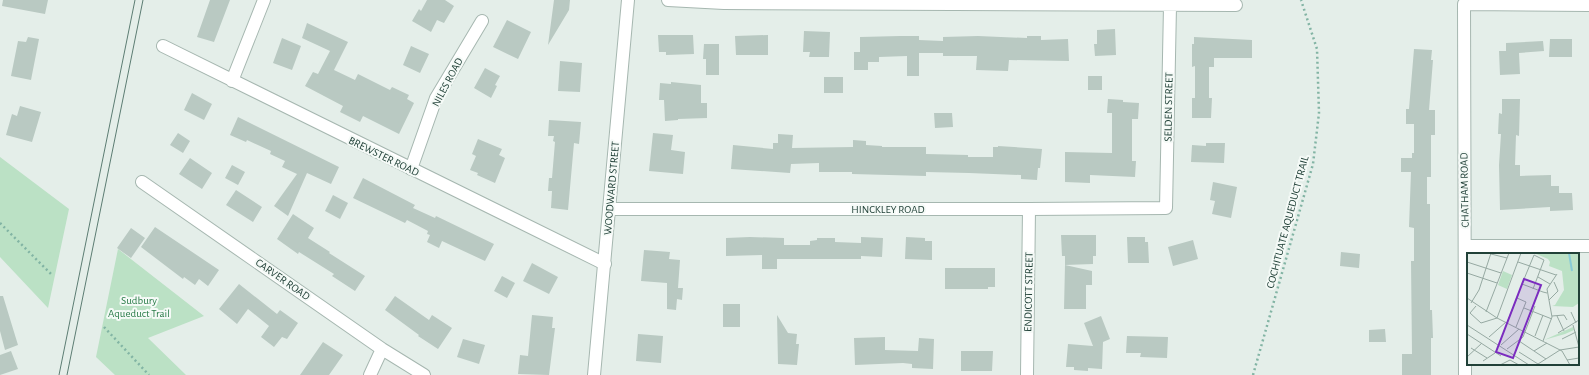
<svg xmlns="http://www.w3.org/2000/svg" width="1589" height="375" viewBox="0 0 1589 375" font-family="'Alegreya Sans',sans-serif">
	<rect width="100%" height="100%" fill="#e4eee9"/>
	<path fill="#bbe1c5" d="M0 157 69 209 48 308 0 257Z
		M118 249 204 316 148 338 186 375H115L96 357Z"/>
	<path fill="#b9c9c2" d="M3 0H48L45 14 2 6Z
		M210 0H230L214 42 197 37Z
		M427 0H445L454 6 444 23 437 20 431 32 412 21 419 9 421 11Z
		M554 0H570L569 10 548 45Z
		M507 20 531 32 518 59 493 47Z
		M307 23 348 42 334 70 355 80 358 74 390 90 392 87 409 95 407 99 414 103 399 134 363 116 360 122 340 112 343 106 305 86 313 72 318 74 330 51 302 38Z
		M1115 29 1116 55 1095 56 1094 44H1097V30Z
		M804 31 830 32 829 57H809L810 52H803Z
		M658 35H693L694 54 666 55V52H659Z
		M768 35V55H736L735 36Z
		M900 36H919V40L943 41V37L978 36 1027 38V36H1041V40L1068 39 1069 61 1009 60 1008 71 976 70 977 56H943V53H919V76H907V56L879 57V62H868V70H854V52H860V37Z
		M28 37 39 39 31 80 11 76 18 41 26 42Z
		M1194 37 1252 40V58H1214V67H1209V98H1212L1211 118H1192V98H1195V66L1192 67V44H1194Z
		M282 38 301 46 292 70 273 63Z
		M1550 39H1572V57H1549Z
		M1543 41 1544 51 1519 53 1520 74 1500 75 1499 51H1506V43Z
		M704 44H719V75H706V59H703Z
		M411 46 429 54 420 73 403 65Z
		M1414 49 1432 50 1431 60H1433L1429 110H1435V135H1431V177H1427V204H1430V310H1432L1433 338H1431V375H1402V354H1412L1411 261H1414V228L1409 227 1411 172H1401V158H1412V153H1414V124H1406V109H1409Z
		M560 61 582 63 580 92 558 91Z
		M485 68 500 76 495 85 497 86 491 98 474 88Z
		M1088 76H1102V90H1088Z
		M824 77H843V93H824Z
		M671 82 701 85V103H707V118L678 119V120L665 121 664 100H659L660 83 671 84Z
		M192 93 212 104 204 120 184 110Z
		M1108 99 1123 100V102L1139 103 1138 119H1132V161H1136L1135 177 1090 175V183L1065 182V152L1112 153V113H1107Z
		M1502 99H1520L1519 136 1516 135 1515 165H1520V176L1551 175V186H1559V193H1572L1573 210 1550 211V207L1500 210 1499 165 1501 134H1498L1499 113 1502 114Z
		M20 106 41 112 32 142 6 135 12 114 17 116Z
		M934 113H952L953 127 935 128Z
		M238 117 339 167 331 184 307 173 288 216 274 206 297 174 282 167 285 161 270 154 271 151 247 140 246 142 230 135Z
		M549 120 581 122 579 144 574 143 568 210 551 208 552 191H548L549 178H552L555 142 553 141 554 136H548Z
		M178 133 190 141 183 153 170 145Z
		M653 133 673 135 671 150 685 152 683 174 649 171Z
		M778 134 793 135 792 148 853 147V140L866 141V145L882 146V147H926V154L968 155V157H993V147H998V146L1042 149 1040 168H1038L1037 180 1021 179V175L969 173 926 172V176L852 174V172H819V163L791 164 790 173 731 169 733 145 773 149V143H778Z
		M478 139 502 149 499 155 505 158 495 183 477 175 478 173 470 170 476 156 472 154Z
		M1206 143H1225L1224 163 1191 162 1192 145 1206 146Z
		M190 158 212 173 202 189 179 174Z
		M232 165 245 172 238 185 225 178Z
		M363 178 415 205 413 208 435 218 436 216 494 244 485 261 442 241 439 248 427 242 430 235 427 234 428 231 407 220 405 223 353 198Z
		M1213 182 1237 187 1231 218 1212 214 1215 201 1210 200Z
		M236 190 262 207 253 222 226 205Z
		M333 195 348 203 340 219 325 211Z
		M293 214 314 228 308 238 330 252 329 253 365 276 355 291 332 276 334 274 299 252 298 254 277 239Z
		M155 227 219 270 208 286 199 279 195 285 184 277 183 279 141 247Z
		M131 228 145 238 131 258 117 248Z
		M1061 235H1096V256H1093V264L1065 265V256H1062Z
		M750 237 784 238V245H810V241L817 240V238H835V242L861 243V237L883 238 882 257 861 256V259H777V269H762V255L726 256V238Z
		M906 237 925 238V241H932V260L905 259Z
		M1127 237H1145V242H1148L1149 263H1128Z
		M1193 240 1198 259 1173 266 1168 247Z
		M644 250 670 252 669 259 680 260 678 288H683L682 300 677 299 676 310 667 309V283L641 281Z
		M1341 252 1360 254 1359 268 1340 266Z
		M532 263 558 277 549 294 523 281Z
		M1065 265 1092 271V285H1086V309H1064Z
		M945 268H995V287H988V289H945Z
		M502 276 515 283 507 298 494 291Z
		M239 284 277 314 280 310 298 323 287 339 282 337 274 347 261 337 269 326 248 309 237 324 219 309Z
		M0 296H3L18 345 5 350 0 331Z
		M395 296 429 320 432 315 452 328 438 349 418 336 419 335 385 310Z
		M723 304H740V327H723Z
		M532 315 553 317 552 328H555L549 375 518 374 520 355 528 356Z
		M777 315 788 333 797 334 796 344H799L797 365 778 364Z
		M1101 316 1110 339 1103 342 1102 369 1088 368V371L1074 370V367H1066L1068 344 1093 346 1084 323Z
		M1385 329 1386 342H1369V330Z
		M638 334 663 336 661 363 636 361Z
		M1127 336 1168 337 1167 358 1140 357 1141 353H1126Z
		M885 337V350L918 351 919 338 934 339 933 369 912 368V364L903 363 855 365 854 338Z
		M463 339 485 345 479 364 457 357Z
		M323 342 343 355 329 375H300Z
		M11 351 18 369 0 375V355Z
		M961 351H993L992 371H961Z"/>
	<g fill="none" stroke-linecap="round" stroke-linejoin="round">
		<defs>
			<path id="minor" d="M668 0 724 3 1236 5
				M163 46 605 264
				M232 81 264 0
				M411 169 436 98 482 21
				M142 182 382 349 424 375
				M609 209H1029L1166 208 1170 6
				M1465 246H1589
				M370 375 382 349
				M1027 375 1029 209
				M1465 375 1464 4 1589 5"/>
			<path id="tertiary" d="M594 375 628 0"/>
		</defs>
		<use href="#minor" stroke="#a6b7b0" stroke-width="14"/>
		<use href="#tertiary" stroke="#a6b7b0" stroke-width="14"/>
		<path stroke="#82b4a4" stroke-width="2.5" stroke-dasharray="2 3" stroke-linecap="butt" d="M0 223 51 274
			M104 327 149 375
			M1253 375 1313 164 1319 113 1317 49 1301 0"/>
		<use href="#minor" stroke="#fff" stroke-width="12"/>
		<use href="#tertiary" stroke="#fff" stroke-width="12"/>
		<path stroke="#5c7d73" stroke-width="1" d="M59 375 135 0
			M67 375 143 0"/>
	</g>
	<g text-anchor="middle" stroke-width="4" stroke-linejoin="round" paint-order="stroke">
		<g font-size="11" fill="#214138" stroke="#f5faf7">
			<text transform="translate(447 82) rotate(-62)" y="4">NILES ROAD</text>
			<text transform="translate(1168 107) rotate(-89)" y="4">SELDEN STREET</text>
			<text transform="translate(384 156) rotate(26)" y="4">BREWSTER ROAD</text>
			<text transform="translate(611 188) rotate(-85)" y="4">WOODWARD STREET</text>
			<text transform="translate(1464 190) rotate(-91)" y="4">CHATHAM ROAD</text>
			<text x="888" y="213">HINCKLEY ROAD</text>
			<text transform="translate(1287 222) rotate(-75)" y="4">COCHITUATE AQUEDUCT TRAIL</text>
			<text transform="translate(283 279) rotate(35)" y="4">CARVER ROAD</text>
			<text transform="translate(1028 292) rotate(-89)" y="4">ENDICOTT STREET</text>
		</g>
		<g font-size="11" fill="#297b48" stroke="#f5faf7">
			<text x="139" y="304">Sudbury<tspan x="139" dy="13">Aqueduct Trail</tspan></text>
		</g>
	</g>
	<g transform="translate(1467 253)">
		<rect width="112" height="112" fill="#e4eee9"/>
		<path d="M67 0H112V50L106 54 85 53 88 52 97 37 95 18 82 13 83 9 81 6ZM36 18 45 22 40 36 31 32ZM106 74 107 77 98 81 77 87Z" fill="#bbe1c5"/>
		<path fill="none" stroke="#88cbd7" stroke-width="2" d="M102 0 105 18"/>
		<path fill="none" stroke="#96a9a2" stroke-width="1" d="M24 1 40 5M0 9 34 20M51 9 89 22M0 20 30 30M71 24 83 31M66 36 77 7 67 2 55 31 76 39 80 40M0 45 30 65 95 98 103 112M82 47 91 38 87 29M4 50 12 37 24 0M9 53 3 60 14 70 30 65 54 0M57 55 85 66M19 59 42 0M104 59 109 70M85 63 97 62 100 67M90 63 97 78M40 70 51 42M0 72 62 112M106 72 112 94M49 74 59 49 50 45M91 80 112 67M0 81 34 103M68 83 76 62M22 84 39 69M95 86 109 79M52 88 79 106M76 88 85 64 80 36 90 21M34 92 52 76M4 95 20 105M40 96 56 84 68 53M67 98 80 90M52 99 71 111 93 97 112 94M0 104 15 90M100 107 112 105M16 108 28 100M33 112 43 107 52 112"/>
		<path fill="#7b2cbf" fill-opacity="0.15" stroke="#7b2cbf" stroke-width="2" d="M57 26 74 32 46 105 29 99Z"/>
		<rect width="112" height="112" fill="none" stroke="#214138" stroke-width="2"/>
	</g>
</svg>
